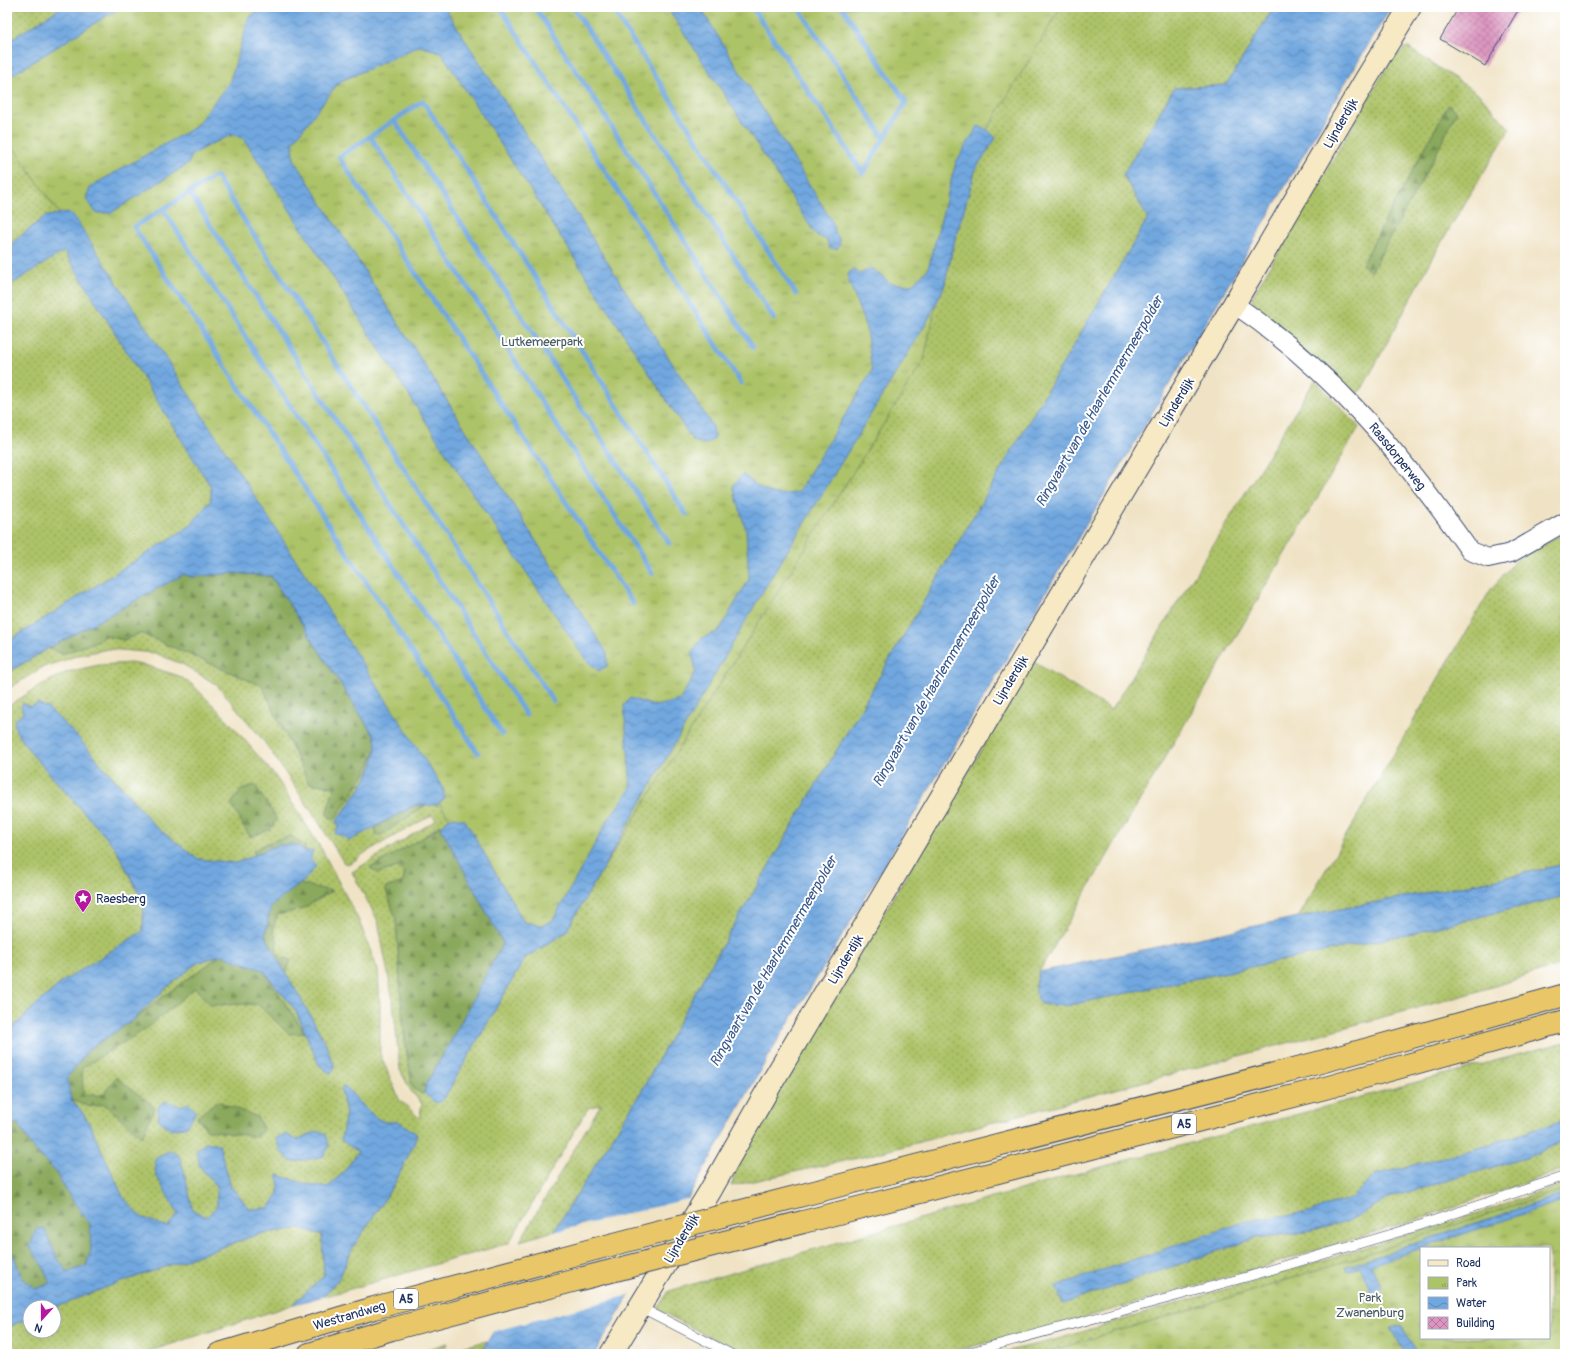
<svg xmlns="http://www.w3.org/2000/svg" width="1572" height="1361" viewBox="0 0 1572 1361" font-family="Pangolin,sans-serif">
	<defs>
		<pattern id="grass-dots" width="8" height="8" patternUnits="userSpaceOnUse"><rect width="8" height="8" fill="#adc367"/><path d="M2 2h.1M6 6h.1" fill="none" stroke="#8c9f58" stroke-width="1.8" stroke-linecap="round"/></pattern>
		<pattern id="forest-firs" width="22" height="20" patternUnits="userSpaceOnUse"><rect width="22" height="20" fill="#8aa95c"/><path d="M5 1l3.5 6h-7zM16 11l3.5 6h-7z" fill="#708a4f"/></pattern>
		<pattern id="park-tufts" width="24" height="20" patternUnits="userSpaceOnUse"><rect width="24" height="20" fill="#adc367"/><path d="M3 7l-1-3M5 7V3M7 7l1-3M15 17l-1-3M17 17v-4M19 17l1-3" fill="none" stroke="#8c9f58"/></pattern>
		<pattern id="water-waves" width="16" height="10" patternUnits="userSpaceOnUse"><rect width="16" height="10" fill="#71a7df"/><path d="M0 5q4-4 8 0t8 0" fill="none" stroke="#5c88b8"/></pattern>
		<pattern id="building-cross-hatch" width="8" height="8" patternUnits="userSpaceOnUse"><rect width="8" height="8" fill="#dd95c0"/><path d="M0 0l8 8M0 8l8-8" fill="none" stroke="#b27a9f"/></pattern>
	</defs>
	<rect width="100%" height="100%" fill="#fff"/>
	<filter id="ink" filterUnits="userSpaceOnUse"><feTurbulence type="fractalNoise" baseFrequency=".025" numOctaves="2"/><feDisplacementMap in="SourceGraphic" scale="8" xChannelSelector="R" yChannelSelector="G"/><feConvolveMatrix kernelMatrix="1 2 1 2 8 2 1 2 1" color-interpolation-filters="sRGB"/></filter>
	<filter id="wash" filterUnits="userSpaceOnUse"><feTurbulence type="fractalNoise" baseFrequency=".012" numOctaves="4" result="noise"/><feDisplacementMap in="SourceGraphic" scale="16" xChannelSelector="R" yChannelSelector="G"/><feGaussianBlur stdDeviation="0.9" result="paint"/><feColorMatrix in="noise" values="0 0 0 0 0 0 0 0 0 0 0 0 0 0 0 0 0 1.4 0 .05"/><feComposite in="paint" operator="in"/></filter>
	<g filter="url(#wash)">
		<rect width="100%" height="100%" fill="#f0e3c5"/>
		<path fill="url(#grass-dots)" stroke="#647962" fill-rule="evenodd" d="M7 7H62L7 42Z
			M832 7H1274L1226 85 1174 88 1123 175 1148 218 701 982 641 1092 554 1231 520 1241 601 1104 588 1108 509 1243 323 1297 340 1277 352 1249 395 1183 398 1121C393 1122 387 1123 382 1121 373 1118 353 1095 346 1087L341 1090 346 1113 341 1140 359 1152 342 1174 332 1183 328 1189 306 1184 278 1175 279 1193 269 1208 250 1209 231 1187 225 1167H200L217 1186V1206L207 1217 193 1211 183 1167 169 1197 178 1215 167 1227 141 1217 123 1197 89 1123 80 1109 71 1100 66 1078 165 989 197 963 221 955 263 970 296 1011 319 1065 332 1073 326 1042 304 1006 265 935 310 859 313 851H305L278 845 236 863 198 859 156 827 106 769 26 704 16 731 31 753 114 846 144 902 143 931 62 982 37 1004 7 1033V707L41 685 67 672 99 665 131 663 148 666 179 676 193 685 226 718 276 777 322 850 359 921 378 970 380 1007V1054L399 1099 419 1118 422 1104 411 1091 400 1070 393 1001 378 921 352 872 436 820 432 815 366 852 350 864 344 863 316 818 263 740 217 685 184 665 155 653 108 649 79 655 41 668 7 690C7 684 9 679 8 673L49 648 62 654 97 641 106 636 124 640 140 633 262 686 309 783 335 787 326 814 334 819 362 780 377 748 366 780 336 822 339 826 335 834 343 836 415 805 44 217 7 247V78ZM988 130 996 138 976 168 953 247 944 287 763 591 566 932 525 958 443 1100 436 1103 424 1093 422 1094 413 1088 405 1044 396 919 405 873 397 867 379 873 439 825 441 828 447 820 631 788Z
			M1407 47 1480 95 1510 129 1442 241 1362 389 1354 396 1256 310 1252 297 1392 59Z
			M64 250 211 487V500L190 526 7 642V287Z
			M1315 380 1359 427 1039 972 1035 989 1065 1006 1413 933 1565 896V964L1469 994 871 1155 731 1186 745 1146 1034 662 1111 710Z
			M1565 533V864L1483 882 1298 917 1491 589 1519 557Z
			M1565 1042V1120L1471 1150 1375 1175 1352 1198 1310 1212 1247 1221 1063 1304 1256 1238 1312 1231 1346 1222 1391 1197 1528 1157 1565 1140V1169L1427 1216 1266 1266 1058 1325 942 1354H746L734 1350 657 1309 669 1291 1072 1175Z
			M1565 1184V1193L1345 1267 1421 1338 1121 1354H995L1058 1339 1457 1220Z
			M301 1228 322 1235 324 1276 292 1305 141 1354H7V1327L30 1318V1331H54V1308L107 1287 259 1234Z
			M487 1341 480 1354H451L454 1349Z
			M448 1343 441 1354H410Z"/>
		<path fill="url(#forest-firs)" stroke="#526c5d" d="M1448 105 1457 111 1433 160 1371 272 1362 264Z
			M234 573 271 576 375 737 377 748 362 780 334 820 326 814 335 787 309 783 262 686 140 633 124 640 106 636 97 641 62 654 49 648 184 574 191 577Z
			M255 785 277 819 271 829 250 837 231 804 241 790Z
			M415 805H426L383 834 376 836 375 827Z
			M440 825 503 943 451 1041 426 1084 424 1093 422 1094 413 1088 411 1080 402 1014 396 919 385 888 403 882 405 873 397 867 379 873 370 868 429 834Z
			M291 836 305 846V851C286 840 274 847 255 855L253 851 269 842Z
			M300 884 332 891 303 909 277 915 273 930 277 940 276 951 282 958 291 960 286 974 265 935 271 906Z
			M221 955 263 970 305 1033 289 1034 257 1004 210 1005 195 988 147 1028 82 1068 83 1089 89 1095H103L116 1077 155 1107 142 1137 105 1104 90 1107 71 1100 66 1078 89 1049 133 1020 168 993Z
			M217 1101 257 1117 263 1129 258 1137 207 1130 197 1117Z
			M17 1123 33 1148 55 1171 71 1198 90 1224 91 1250 86 1266 68 1272 57 1258 44 1228 30 1247 43 1266 50 1283 36 1289 22 1278 11 1249 7 1244V1128Z"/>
		<path fill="url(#park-tufts)" stroke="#647962" fill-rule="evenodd" d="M105 7H1061L966 165 924 360 565 929 516 924 154 351 7 138V71Z
			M1565 1189V1354H1040L1259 1289ZM1421 1248H1549V1338H1421Z"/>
		<path fill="url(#water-waves)" stroke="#466b9e" d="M62 7H121L7 78V42Z
			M264 7H446L448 13 713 427 714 439 706 444 693 441 441 52 419 46 339 82 293 142 294 159 607 653V666L599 671 586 660 464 481 244 139 234 134 207 146 192 155 188 164 111 213H96L86 198 91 186 195 127 230 81 249 17Z
			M667 7H700L833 223 835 233 839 238 840 244 837 249 829 248 827 240 816 235Z
			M1274 7H1391L1339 93 1224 292 823 968 776 1043 689 1196 594 1354H480L554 1231 641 1092 701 982 1148 218 1123 175 1174 88 1226 85Z
			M978 126 988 130 996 138 976 168 953 247 944 287 927 322 763 591 566 932 525 958 443 1100 436 1103 424 1093 426 1084 451 1041 503 943 441 828 447 820 454 817 465 820 524 922 543 925 553 920 608 820 631 788 624 705 630 698 655 706 680 700 696 671 692 653 702 638 719 631 749 579 746 530 733 486 743 474C761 491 773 498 798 492L872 371 866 328 847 276 852 269 860 274 871 268 890 283 911 285 928 269 956 162Z
			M67 212 73 216 81 227 443 788 445 798 437 805H415L349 841 343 836 335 834 339 826 336 822C353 799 381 768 375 737L271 576 234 573 191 577 184 574 49 648 8 672 9 679 7 682V642L190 526 211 500V487L64 251 7 287V247L44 217Z
			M23 703 30 707 38 703 48 708 75 734 156 827 198 859 236 863 278 845H296L305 851H313L310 859 316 866 304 881 271 906 265 935C287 979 317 1020 335 1067L331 1074 319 1065 296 1011 263 970 221 955 197 963 165 989 133 1020 89 1049 67 1078 71 1100 80 1109 89 1123 123 1197 141 1217 167 1227 178 1214 156 1175 155 1159 170 1150 179 1156 183 1167 193 1210 207 1217 217 1206V1186L200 1167 196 1150 206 1142 219 1144 231 1187 250 1209 269 1208 279 1193 278 1175 306 1184 328 1188 332 1183 342 1174 358 1152 341 1140 346 1113 341 1090 343 1086 346 1087C353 1095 373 1118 382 1121 387 1123 393 1122 398 1121L417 1134 414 1144 395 1183 352 1249 340 1277 323 1297 292 1305 324 1276 322 1235 301 1228 259 1234 107 1287 54 1308V1307H30V1318L7 1327V1244L11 1249 22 1278 36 1289 50 1283 43 1266 30 1247 36 1229 44 1228 57 1258 68 1272 86 1266 91 1250 90 1224 71 1198 55 1171 33 1148 17 1123 7 1128V1033L37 1004 62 982 143 931 144 902 114 846 31 753 16 731 14 721 23 713 21 706Z
			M1565 864V896L1413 933 1065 1006 1040 1004 1035 989 1039 972 1298 917 1483 882Z
			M165 1101 180 1106 188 1103 196 1112 186 1127 170 1129 159 1120 158 1107Z
			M1565 1120V1140L1528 1157 1391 1197 1346 1222 1312 1231 1256 1238 1063 1304 1056 1286 1247 1221 1310 1212 1352 1198 1375 1175 1471 1150Z
			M318 1131 326 1134 329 1146 323 1157 292 1162 280 1151 276 1138 285 1134 297 1140Z
			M1565 1193V1200L1371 1265 1382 1289 1372 1293 1360 1267 1347 1271 1345 1267Z
			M1401 1325 1417 1354H1405L1391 1327Z"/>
		<path fill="#f0e3c5" d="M691 1198 633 1294 491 1332 550 1233Z
			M326 1296 293 1354H259L289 1306Z"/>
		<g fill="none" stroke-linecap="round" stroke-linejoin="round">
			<path stroke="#71a7df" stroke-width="5" d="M500 7 741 383
				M535 7 753 347
				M573 7 774 319
				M611 7 796 294
				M752 7 863 173 906 102 842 7
				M798 7 884 138
				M394 120 669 543
				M370 136 652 573
				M189 192 526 715
				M163 209 502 734
				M633 604 339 157 423 101 686 514
				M478 753 134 227 216 176 553 701"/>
		</g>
		<g id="blocks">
			<path fill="url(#building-cross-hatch)" d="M1459 7H1520L1485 66 1440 39Z"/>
		</g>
	</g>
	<g filter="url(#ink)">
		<use href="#blocks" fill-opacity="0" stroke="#3b4a6d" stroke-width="1"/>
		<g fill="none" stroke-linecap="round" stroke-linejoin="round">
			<defs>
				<path id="lane" d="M640 1307 731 1354
					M963 1354 1250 1276 1402 1231 1565 1176"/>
				<path id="street" d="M1234 304C1333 371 1402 455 1470 551L1488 558 1511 553 1565 522"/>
				<path id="secondary" d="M611 1354 709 1193 771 1084 1234 304 1366 79 1410 7"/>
				<path id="highway" d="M822 1190 1317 1063 1565 995
					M803 1222 1325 1088 1565 1021
					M219 1354 374 1308 595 1249
					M309 1354 392 1329 576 1280"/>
			</defs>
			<use href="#lane" stroke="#3b4a6d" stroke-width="10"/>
			<use href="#street" stroke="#3b4a6d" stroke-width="20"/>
			<use href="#secondary" stroke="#3b4a6d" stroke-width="24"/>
			<use href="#highway" stroke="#3b4a6d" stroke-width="24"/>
			<use href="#lane" stroke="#fff" stroke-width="9"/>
			<use href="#street" stroke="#fff" stroke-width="18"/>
			<use href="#secondary" stroke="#f6e9c3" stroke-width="22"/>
			<use href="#highway" stroke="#e9c769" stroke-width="22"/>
			<defs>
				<path id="highway-bridge" d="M595 1249 822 1190
					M576 1280 803 1222"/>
			</defs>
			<use href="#highway-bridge" stroke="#3b4a6d" stroke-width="24" stroke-linecap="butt"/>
			<use href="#highway-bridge" stroke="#e9c769" stroke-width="22"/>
		</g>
	</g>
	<defs>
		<symbol id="sight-pin" viewBox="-11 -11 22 30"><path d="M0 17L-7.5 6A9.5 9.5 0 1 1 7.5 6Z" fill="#b5179e" stroke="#fff"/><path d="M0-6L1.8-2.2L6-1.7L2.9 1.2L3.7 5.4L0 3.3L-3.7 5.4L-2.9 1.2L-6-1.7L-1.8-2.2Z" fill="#fff"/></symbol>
	</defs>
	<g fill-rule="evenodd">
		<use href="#sight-pin" x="73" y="888" width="20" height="27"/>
	</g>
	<g text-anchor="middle" stroke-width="4" stroke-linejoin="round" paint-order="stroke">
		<g fill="#fff" stroke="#5f6d8e" stroke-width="1">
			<rect x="1172" y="1114" width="24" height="20" rx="3"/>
			<rect x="394" y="1289" width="24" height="20" rx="3"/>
		</g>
		<g font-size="12" font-weight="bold" fill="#1b2f5e">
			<text x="1184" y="1128">A5</text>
			<text x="406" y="1303">A5</text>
		</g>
		<g font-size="13" fill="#1b2f5e" stroke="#fff">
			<text transform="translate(1340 123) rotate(-60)" y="5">Lijnderdijk</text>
			<text transform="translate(1176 402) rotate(-59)" y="5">Lijnderdijk</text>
			<text transform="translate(1398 456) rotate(51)" y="5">Raasdorperweg</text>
			<text transform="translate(1010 680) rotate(-59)" y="5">Lijnderdijk</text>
			<text transform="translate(845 959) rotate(-59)" y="5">Lijnderdijk</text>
			<text transform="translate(681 1238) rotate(-59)" y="5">Lijnderdijk</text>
			<text transform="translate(349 1315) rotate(-16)" y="5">Westrandweg</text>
		</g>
		<g font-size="13" fill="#475b61" stroke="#fff">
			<text x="542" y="346">Lutkemeerpark</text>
			<text x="1370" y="1302">Park<tspan x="1370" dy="15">Zwanenburg</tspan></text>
		</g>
		<g font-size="13" fill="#1b2f5e" stroke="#fff" text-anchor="start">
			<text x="96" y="903">Raesberg</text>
		</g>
		<g font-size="14" font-style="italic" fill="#39598b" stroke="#fff">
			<text transform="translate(1099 401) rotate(-60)" y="5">Ringvaart van de Haarlemmermeerpolder</text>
			<text transform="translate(936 681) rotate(-60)" y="5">Ringvaart van de Haarlemmermeerpolder</text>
			<text transform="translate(773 961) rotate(-60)" y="5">Ringvaart van de Haarlemmermeerpolder</text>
		</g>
	</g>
	<rect width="1572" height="1361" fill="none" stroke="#fff" stroke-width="24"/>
	<rect x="1420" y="1247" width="130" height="92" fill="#ffffff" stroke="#a4acbf"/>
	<rect x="1428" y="1260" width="20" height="6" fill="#f6e9c3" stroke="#a4acbf"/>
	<text x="1456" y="1267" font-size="12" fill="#1b2f5e">Road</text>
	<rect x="1428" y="1277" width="20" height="12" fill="url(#park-tufts)" stroke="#a4acbf"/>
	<text x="1456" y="1287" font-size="12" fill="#1b2f5e">Park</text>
	<rect x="1428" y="1297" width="20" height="12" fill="url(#water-waves)" stroke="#a4acbf"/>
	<text x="1456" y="1307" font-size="12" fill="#1b2f5e">Water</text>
	<rect x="1428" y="1317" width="20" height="12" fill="url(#building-cross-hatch)" stroke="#a4acbf"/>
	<text x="1456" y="1327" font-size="12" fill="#1b2f5e">Building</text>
	<g transform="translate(42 1319) rotate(201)"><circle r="19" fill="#ffffff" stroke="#a4acbf"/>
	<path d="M0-3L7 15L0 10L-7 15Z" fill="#b5179e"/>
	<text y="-6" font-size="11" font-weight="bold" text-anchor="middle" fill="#1b2f5e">N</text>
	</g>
</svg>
